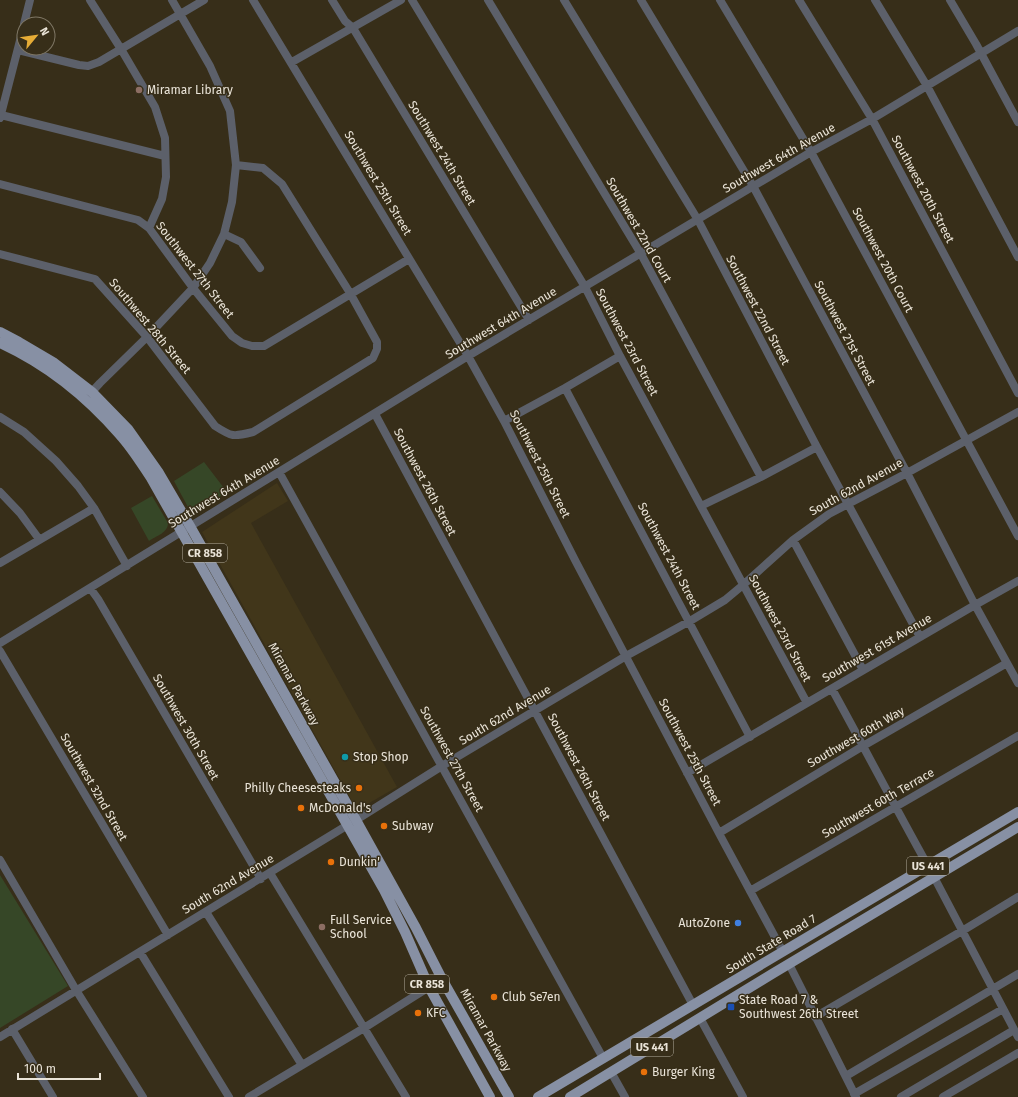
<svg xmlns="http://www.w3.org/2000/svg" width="1018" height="1097" viewBox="0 0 1018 1097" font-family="'Fira Sans',sans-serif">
	<rect width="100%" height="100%" fill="#372e19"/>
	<path fill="#41361a" d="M277 483 288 501 251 523 397 787 357 810 202 532Z"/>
	<path fill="#364727" d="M204 462 227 492 196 512H192L189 509 174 481Z
		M152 496 168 523C168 533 156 536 149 541L131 508Z
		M0 875 68 986 0 1028Z"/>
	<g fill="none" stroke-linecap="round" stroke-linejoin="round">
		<path stroke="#5c606a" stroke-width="8" d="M90 0 121 49 155 107 165 138 166 177 162 199 149 228
			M253 0 468 356 504 421 576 562 721 837 783 952
			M332 0 345 21 353 28 529 320
			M412 0 585 287 620 356 807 703
			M488 0 641 254 761 477
			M564 0 698 220 817 447 920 637
			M641 0 753 186 907 473 975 605 1018 683
			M720 0 811 152 1018 536
			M799 0 872 119 1018 393
			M875 0 927 86 1018 257
			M950 0 976 44 1018 122
			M24 24 30 0
			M18 50 79 65 88 66 99 62 204 0
			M292 62 401 0
			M1 115 165 156
			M0 118 24 25
			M0 184 138 220 149 228 193 288 232 336 242 343 252 346H264L409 259
			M224 234 241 242 260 268
			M0 254 95 279 147 337 215 426C232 437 233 437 253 432L373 358 377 349V342L350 293 282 184 263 168 236 165 230 111 210 66 172 0
			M565 388 750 737
			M88 396 100 383 147 337 193 288 210 263 224 234 232 202 236 165
			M375 414 693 1005
			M0 417 24 432 56 461 78 486 94 508 127 566
			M504 421 565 388 620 356
			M279 472 603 1058
			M0 492 20 513 39 539
			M701 506 761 477 817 447
			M793 540 863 670
			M0 563 94 508
			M90 588 98 599 261 879
			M0 643 468 356 811 152 872 119 1018 31
			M0 651 168 935
			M832 689C864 747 895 807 928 866
			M687 773 975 605 1018 581
			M719 833 863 746 1007 663
			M0 860 76 990 143 1097
			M270 873 406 1097
			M934 877 1018 1037
			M750 891 1018 736
			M206 912 302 1065
			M140 952 229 1097
			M789 964 856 1097
			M815 1017 962 931 1018 897
			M700 1018 743 1097
			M12 1029 53 1097
			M0 1037 356 820 442 766 626 656 690 621 725 600 743 585 793 540 829 514 907 473 1018 412
			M611 1072 625 1097
			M846 1076 1018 974
			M854 1094 1003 1009
			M249 1097 364 1028 429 987
			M901 1097 1014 1030
			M943 1097 1018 1053"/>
		<path stroke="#8790a4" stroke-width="10" d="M0 332 19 342 53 362 92 392 128 429 159 473 190 526 356 820 416 928 442 979 509 1097
			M0 343C46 364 87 397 120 435 132 448 141 463 151 478L384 890 405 932 429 987 490 1097
			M538 1097 1018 812
			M570 1097 772 974 1018 827"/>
	</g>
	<g fill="#8d6e63" stroke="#372e19" stroke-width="1.5">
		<circle cx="139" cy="90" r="4"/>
		<circle cx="322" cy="927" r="4"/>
	</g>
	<circle fill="#0f9aa8" stroke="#372e19" stroke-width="1.5" cx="345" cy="757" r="4"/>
	<g fill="#e8710a" stroke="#372e19" stroke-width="1.5">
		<circle cx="359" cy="788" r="4"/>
		<circle cx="301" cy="808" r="4"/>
		<circle cx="384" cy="826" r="4"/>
		<circle cx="331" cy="862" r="4"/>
		<circle cx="494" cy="997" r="4"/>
		<circle cx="418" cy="1013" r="4"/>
		<circle cx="644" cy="1072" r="4"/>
	</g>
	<circle fill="#3f7fe0" stroke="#372e19" stroke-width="1.5" cx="738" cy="923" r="4"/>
	<rect fill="#1a4fb4" stroke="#372e19" stroke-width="1.5" x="727" y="1003" width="8" height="8" rx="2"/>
	<g text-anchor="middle" stroke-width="3" stroke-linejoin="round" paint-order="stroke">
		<g fill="#372e19" stroke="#b4ad9f" stroke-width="1">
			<rect x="183" y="544" width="44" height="18" rx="3"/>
			<rect x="907" y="857" width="42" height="18" rx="3"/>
			<rect x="405" y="975" width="44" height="18" rx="3"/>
			<rect x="631" y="1038" width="42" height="18" rx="3"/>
		</g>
		<g font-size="11" font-weight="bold" fill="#eae4d8">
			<text x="205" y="557">CR 858</text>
			<text x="928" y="870">US 441</text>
			<text x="427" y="988">CR 858</text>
			<text x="652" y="1051">US 441</text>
		</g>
		<g font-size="12" fill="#eae4d8" stroke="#372e19" text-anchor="start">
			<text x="147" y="94">Miramar Library</text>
			<text x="353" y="761">Stop Shop</text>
			<text x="351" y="792" text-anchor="end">Philly Cheesesteaks</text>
			<text x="309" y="812">McDonald's</text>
			<text x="392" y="830">Subway</text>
			<text x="339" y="866">Dunkin'</text>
			<text x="330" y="924">Full Service<tspan x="330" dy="14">School</tspan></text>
			<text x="730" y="927" text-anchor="end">AutoZone</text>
			<text x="502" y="1001">Club Se7en</text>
			<text x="739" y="1004">State Road 7 &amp;<tspan x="739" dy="14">Southwest 26th Street</tspan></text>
			<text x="426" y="1017">KFC</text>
			<text x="652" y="1076">Burger King</text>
		</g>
		<g font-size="12" fill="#eae4d8" stroke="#372e19">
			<text transform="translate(442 153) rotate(59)" y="4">Southwest 24th Street</text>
			<text transform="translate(779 158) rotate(-30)" y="4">Southwest 64th Avenue</text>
			<text transform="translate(378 183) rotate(59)" y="4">Southwest 25th Street</text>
			<text transform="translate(923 189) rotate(62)" y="4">Southwest 20th Street</text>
			<text transform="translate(639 230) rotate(60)" y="4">Southwest 22nd Court</text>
			<text transform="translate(883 260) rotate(62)" y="4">Southwest 20th Court</text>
			<text transform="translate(195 270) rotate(52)" y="4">Southwest 27th Street</text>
			<text transform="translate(758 310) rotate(62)" y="4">Southwest 22nd Street</text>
			<text transform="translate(501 323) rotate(-31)" y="4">Southwest 64th Avenue</text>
			<text transform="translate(150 326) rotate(50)" y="4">Southwest 28th Street</text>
			<text transform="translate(845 333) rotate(62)" y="4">Southwest 21st Street</text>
			<text transform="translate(627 342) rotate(62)" y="4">Southwest 23rd Street</text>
			<text transform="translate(540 464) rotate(63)" y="4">Southwest 25th Street</text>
			<text transform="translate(425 482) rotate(62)" y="4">Southwest 26th Street</text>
			<text transform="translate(856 487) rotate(-29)" y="4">South 62nd Avenue</text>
			<text transform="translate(224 492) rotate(-31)" y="4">Southwest 64th Avenue</text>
			<text transform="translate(669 556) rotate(62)" y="4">Southwest 24th Street</text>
			<text transform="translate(780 628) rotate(62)" y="4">Southwest 23rd Street</text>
			<text transform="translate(877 648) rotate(-30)" y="4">Southwest 61st Avenue</text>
			<text transform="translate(294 684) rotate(61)" y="4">Miramar Parkway</text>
			<text transform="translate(505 715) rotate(-31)" y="4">South 62nd Avenue</text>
			<text transform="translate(186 727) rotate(60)" y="4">Southwest 30th Street</text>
			<text transform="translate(856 737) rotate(-30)" y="4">Southwest 60th Way</text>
			<text transform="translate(690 752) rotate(62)" y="4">Southwest 25th Street</text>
			<text transform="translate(452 759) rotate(61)" y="4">Southwest 27th Street</text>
			<text transform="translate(579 767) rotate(62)" y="4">Southwest 26th Street</text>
			<text transform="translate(94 787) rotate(60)" y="4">Southwest 32nd Street</text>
			<text transform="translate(878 803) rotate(-30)" y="4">Southwest 60th Terrace</text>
			<text transform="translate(228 884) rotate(-31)" y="4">South 62nd Avenue</text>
			<text transform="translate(771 944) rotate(-31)" y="4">South State Road 7</text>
			<text transform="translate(486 1030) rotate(61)" y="4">Miramar Parkway</text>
		</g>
	</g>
	<g transform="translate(36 36) rotate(61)"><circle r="19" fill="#372e19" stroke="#7f7765"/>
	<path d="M0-3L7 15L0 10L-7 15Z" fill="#e6ac36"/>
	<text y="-6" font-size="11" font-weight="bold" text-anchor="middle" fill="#eae4d8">N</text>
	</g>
	<path d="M18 1073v6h82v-6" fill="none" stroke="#eae4d8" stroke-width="2"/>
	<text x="24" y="1073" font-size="12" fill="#eae4d8" stroke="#372e19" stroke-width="3" paint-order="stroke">100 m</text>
</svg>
